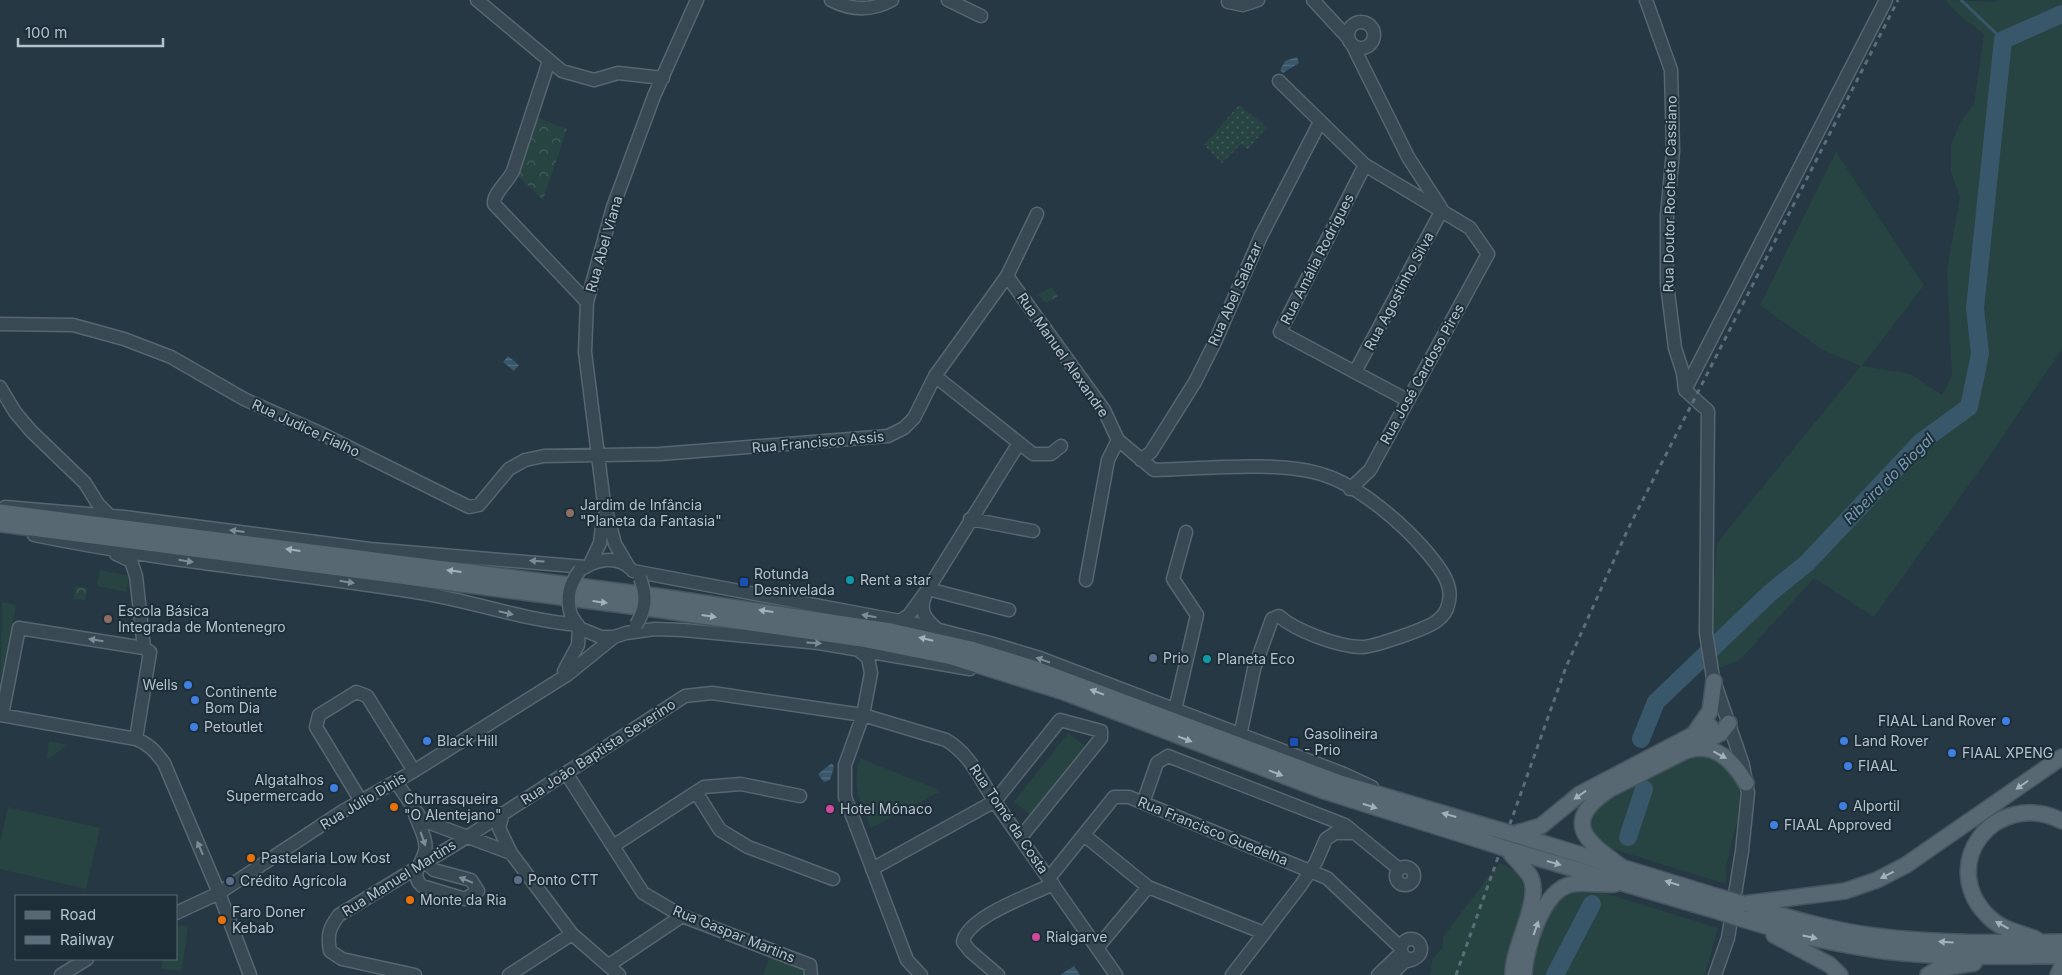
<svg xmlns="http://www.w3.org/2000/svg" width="2062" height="975" viewBox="0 0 2062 975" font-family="Inter,sans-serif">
	<defs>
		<pattern id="park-crowns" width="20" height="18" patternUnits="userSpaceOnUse" patternTransform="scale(1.25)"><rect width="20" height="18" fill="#274442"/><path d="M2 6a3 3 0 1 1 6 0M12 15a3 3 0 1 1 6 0" fill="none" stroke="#445d5c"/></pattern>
		<pattern id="garden-dots" width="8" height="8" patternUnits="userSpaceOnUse" patternTransform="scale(1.25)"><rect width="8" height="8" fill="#274442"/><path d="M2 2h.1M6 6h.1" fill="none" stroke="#445d5c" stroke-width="1.8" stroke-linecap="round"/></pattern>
		<pattern id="water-rules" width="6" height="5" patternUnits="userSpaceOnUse" patternTransform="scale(1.25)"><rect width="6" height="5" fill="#38576b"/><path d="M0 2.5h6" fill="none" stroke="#536e7f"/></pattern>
	</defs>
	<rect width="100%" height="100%" fill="#253843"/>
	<path fill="#274442" d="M1946 0 1994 2 2000 0H2062V349L1994 450 1874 617 1814 578 1740 660 1716 669 1711 623 1717 543 1861 366 1822 350 1760 305 1836 152 1924 285 1862 366 1911 374 1942 395 1952 376 1947 270 1960 197 1951 172V145L1961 121 1974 104 1984 34C1975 27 1949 8 1946 0Z
		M100 570 129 576 126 592 97 586Z
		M2 602 16 605 0 696Z
		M1068 733 1085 746 1031 815 1014 802Z
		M49 741 68 745 46 760Z
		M1703 753C1773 779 1723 833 1726 884L1606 847C1590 831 1583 822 1602 803L1687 755Z
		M860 758 941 791 871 828C860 802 851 787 860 758Z
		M8 807 100 828 86 889 0 869V842Z
		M1499 863C1506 866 1514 870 1519 876 1535 896 1514 952 1508 975H1430L1432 960 1443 947V937Z
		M1578 889H1591L1718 928 1705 975H1533C1532 957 1545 914 1558 901 1563 895 1570 892 1578 889Z
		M176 925 188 926 182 971 161 969 163 959H176Z
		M771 954 805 967 807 975H763Z"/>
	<path fill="url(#park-crowns)" d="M531 115 567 129 543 200 513 171Z
		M1052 287 1058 296 1046 303 1038 295Z
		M76 586 87 588 85 600 74 599Z"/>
	<path fill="url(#garden-dots)" d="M1239 105 1267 127 1248 149 1241 144 1222 163 1204 145Z"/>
	<path fill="url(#water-rules)" d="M1297 57 1299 63 1283 73 1280 70 1285 61Z
		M508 356 519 365 514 371 503 362Z
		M832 763 834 767 830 780 824 782 818 774Z
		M1074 966 1080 975H1060Z"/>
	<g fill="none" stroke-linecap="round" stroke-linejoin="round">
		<path stroke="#38576b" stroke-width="3" d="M1961 0 2003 40"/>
		<path stroke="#38576b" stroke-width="18" d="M1641 739 1656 702 1770 593 1807 563 1921 442 1969 407 1980 354 1975 308 2003 40 2062 14
			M1628 837 1644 789
			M1555 975 1592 904"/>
		<defs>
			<path id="minor" d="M477 0 562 71 594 80 618 73 663 78
				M831 0C852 11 872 11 892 0
				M948 0 981 16
				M1313 0 1349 39
				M1646 0 1671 70 1673 151 1667 215V284L1675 348 1683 373 1685 390
				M1228 2 1243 5 1258 0
				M1348 35a13 13 0 1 1 26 0a13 13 0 1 1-26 0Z
				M1352 44 1408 157 1441 208
				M549 61 513 171C508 182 493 193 494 204L587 302
				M1279 81 1365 165 1470 228 1488 254 1370 470 1350 489
				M1365 165 1280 332 1407 400
				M1007 276 1104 410 1118 440 1108 460 1086 580
				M0 324 73 325 124 339 171 357 244 399 320 433 469 507 479 505 509 469 525 460 544 456 660 454 888 436 904 428 914 418 935 376 1007 276 1037 214
				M1355 372 1442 210
				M935 376 1033 454H1051L1061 446
				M0 387 15 412 31 431 85 483 98 504 109 515
				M1685 390 1708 411 1706 633 1713 678 1743 765 1748 793 1742 851 1728 938 1715 975
				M1685 390 1886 0
				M1118 440 1154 470C1201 469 1280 460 1324 475 1359 486 1402 523 1426 551 1438 566 1455 584 1448 605 1447 610 1443 616 1438 620 1430 628 1371 648 1360 647 1337 646 1296 631 1279 616L1272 619 1254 669 1240 736
				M1141 460 1151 452 1195 382 1215 342 1261 236 1320 122
				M5 507 124 517 370 549 586 567
				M970 519 1033 531
				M34 535C160 561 288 572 415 592 470 600 522 620 578 625
				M116 554 131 561 136 576 144 648 150 652 136 739
				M590 564 600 543 603 518
				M628 566 615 544 604 503 585 352 587 302 613 207 654 96 697 0
				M580 570C595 560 617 554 631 569
				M633 571 916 624 990 643 1040 658 1344 774 1372 787
				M928 589 1009 610
				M925 596C919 611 925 619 937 629
				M571 615 579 628 601 637H614L626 633 655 629 683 630 819 643 970 669
				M900 621 909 615 928 589 1019 443
				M857 649 868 658 871 673 863 715 845 765V797L907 960 921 975
				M564 671 578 645 579 628
				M1175 710 1197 615 1173 579 1186 532
				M0 715 136 739C149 744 155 751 164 763L219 893 250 975
				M2 715 19 628 144 648
				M566 773 643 893 682 916 810 965 811 975
				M396 782 422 820 511 853 572 934 619 975
				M696 792 720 830 748 847 833 879
				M361 801 316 727 319 715 356 692 367 696 414 771
				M1143 803 1157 763 1168 756 1345 825 1399 869
				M503 813 499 828 511 853
				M415 814C418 825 428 839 425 851 422 864 409 874 422 886L465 899 478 891 471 880 434 870 425 862
				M1084 835 1148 887 1264 933
				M613 846 704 787 741 784 800 796
				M1396 876a9 9 0 1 1 18 0a9 9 0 1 1-18 0Z
				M872 869 995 801 1060 720 1101 731V738L1021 837
				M1049 878 1114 797H1129L1327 878 1400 947
				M176 913 219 893 343 811 414 771 567 675 614 637
				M1401 949a10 10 0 1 1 20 0a10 10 0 1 1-20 0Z
				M1097 948 1148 887
				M609 965 682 916
				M61 975 87 959
				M415 975 342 959 330 951C327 935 329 928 339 915L467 837 685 696 712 693 863 715 946 740C971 755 980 779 995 802 1035 860 1076 917 1116 975
				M509 975 572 934
				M998 975 970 951 963 942C967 917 1031 895 1053 884
				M1232 975 1301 885 1316 862 1326 839 1335 833H1354
				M1378 975 1401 953
				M1391 975 1404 962 1414 959"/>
			<path id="major" d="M0 512 663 597 891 631 971 649 1033 668 1340 783 1492 828
				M0 524 661 610 862 639 952 657 1064 692 1324 791 1486 842
				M1696 731 1710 711 1714 681
				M1689 750C1715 742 1734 762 1746 783
				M1513 834 1541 826 1580 794 1710 726
				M1513 834 1719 897
				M1507 849 1714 910
				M1507 849C1514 858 1524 867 1530 876 1543 899 1512 947 1513 975
				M1626 870C1590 844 1557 824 1610 789L1721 733 1729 723
				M1743 904 1845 891 1877 880 1906 865 2062 757
				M1752 907C1790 918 1828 929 1867 935 1932 944 1997 943 2062 942
				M1739 918C1786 933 1835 944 1884 951 1943 958 2003 956 2062 956
				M1774 935 1830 965 1840 975
				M2036 939C2021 933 2003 930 1991 919 1934 867 1994 787 2062 821
				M1524 975C1525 949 1542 890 1572 884 1585 882 1601 885 1615 884
				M1928 975 1938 969 1974 963
				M2058 975 2062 966"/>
		</defs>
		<use href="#minor" stroke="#576670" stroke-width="15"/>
		<use href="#major" stroke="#46555f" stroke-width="18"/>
		<use href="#minor" stroke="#394953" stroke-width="12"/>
		<use href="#major" stroke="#576873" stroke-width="15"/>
		<path stroke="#5b6e7a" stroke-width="3" stroke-dasharray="5 5" stroke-linecap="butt" d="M1456 975 1566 667 1628 529 1898 0"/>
		<defs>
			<path id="minor-bridge" d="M571 615C566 597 569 585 580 570
				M636 625C646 609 647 596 640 578"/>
			<path id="major-bridge" d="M1492 828 1513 834
				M1486 842 1507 849
				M1719 897 1743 904
				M1714 910 1739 918"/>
		</defs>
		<use href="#minor-bridge" stroke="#576670" stroke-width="15" stroke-linecap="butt"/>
		<use href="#major-bridge" stroke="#46555f" stroke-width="18" stroke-linecap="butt"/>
		<use href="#minor-bridge" stroke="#394953" stroke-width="12"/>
		<use href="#major-bridge" stroke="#576873" stroke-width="15"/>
	</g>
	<defs><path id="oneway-solid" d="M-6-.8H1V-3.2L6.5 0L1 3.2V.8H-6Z" transform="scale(1.25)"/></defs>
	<g fill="#7e8c96">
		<use href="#oneway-solid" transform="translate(237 531) rotate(-173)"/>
		<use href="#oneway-solid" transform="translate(186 561) rotate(9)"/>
		<use href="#oneway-solid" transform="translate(537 561) rotate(-176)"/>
		<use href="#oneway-solid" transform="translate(347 582) rotate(9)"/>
		<use href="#oneway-solid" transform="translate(506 613) rotate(13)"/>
		<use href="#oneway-solid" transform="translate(869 616) rotate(-170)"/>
		<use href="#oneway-solid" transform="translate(96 640) rotate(-171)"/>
		<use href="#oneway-solid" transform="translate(814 643) rotate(4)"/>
		<use href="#oneway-solid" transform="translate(1043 660) rotate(-160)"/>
		<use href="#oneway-solid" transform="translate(423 839) rotate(71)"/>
		<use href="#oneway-solid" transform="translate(200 848) rotate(-113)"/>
		<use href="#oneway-solid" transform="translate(466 880) rotate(-158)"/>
	</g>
	<g fill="#a3b1bb">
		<use href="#oneway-solid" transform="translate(293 550) rotate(-172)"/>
		<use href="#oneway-solid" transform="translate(454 571) rotate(-173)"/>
		<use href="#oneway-solid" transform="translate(600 602) rotate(7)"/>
		<use href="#oneway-solid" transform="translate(766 611) rotate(-172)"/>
		<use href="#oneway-solid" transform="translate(709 616) rotate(8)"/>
		<use href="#oneway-solid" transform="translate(926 639) rotate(-167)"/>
		<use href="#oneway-solid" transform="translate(1097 692) rotate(-159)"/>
		<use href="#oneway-solid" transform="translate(1185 739) rotate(21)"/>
		<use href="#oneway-solid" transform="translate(1720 755) rotate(28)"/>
		<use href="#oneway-solid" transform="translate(1276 773) rotate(21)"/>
		<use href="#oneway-solid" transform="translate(2022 785) rotate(145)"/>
		<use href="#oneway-solid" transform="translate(1580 795) rotate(145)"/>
		<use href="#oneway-solid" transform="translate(1370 806) rotate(17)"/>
		<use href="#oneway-solid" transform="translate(1449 815) rotate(-164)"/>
		<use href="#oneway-solid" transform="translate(1554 863) rotate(16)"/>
		<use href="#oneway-solid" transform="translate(1887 875) rotate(153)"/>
		<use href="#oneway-solid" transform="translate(1672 883) rotate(-163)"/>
		<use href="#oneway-solid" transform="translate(2002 925) rotate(-151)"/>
		<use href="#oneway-solid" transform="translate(1536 928) rotate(-71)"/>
		<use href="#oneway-solid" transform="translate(1810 937) rotate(12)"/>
		<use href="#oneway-solid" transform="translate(1946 942) rotate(-177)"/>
	</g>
	<g fill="#8d6e63" stroke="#1e2e38" stroke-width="2">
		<circle cx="570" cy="513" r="5"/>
		<circle cx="108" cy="619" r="5"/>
	</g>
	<g fill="#0f9aa8" stroke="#1e2e38" stroke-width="2">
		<circle cx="850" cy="580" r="5"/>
		<circle cx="1207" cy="659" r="5"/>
	</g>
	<g fill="#1a4fb4" stroke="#1e2e38" stroke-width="2">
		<rect x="739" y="577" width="10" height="10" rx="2.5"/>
		<rect x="1289" y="737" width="10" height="10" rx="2.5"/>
	</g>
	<g fill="#5c6f8a" stroke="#1e2e38" stroke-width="2">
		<circle cx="1153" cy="658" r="5"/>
		<circle cx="518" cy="880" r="5"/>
		<circle cx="230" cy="881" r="5"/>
	</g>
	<g fill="#3f7fe0" stroke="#1e2e38" stroke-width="2">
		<circle cx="188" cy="685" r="5"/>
		<circle cx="195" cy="700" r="5"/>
		<circle cx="2006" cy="721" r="5"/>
		<circle cx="194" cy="727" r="5"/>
		<circle cx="427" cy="741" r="5"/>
		<circle cx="1844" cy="741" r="5"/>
		<circle cx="1952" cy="753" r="5"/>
		<circle cx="1848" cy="766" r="5"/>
		<circle cx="334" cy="788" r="5"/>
		<circle cx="1843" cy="806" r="5"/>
		<circle cx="1774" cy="825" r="5"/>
	</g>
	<g fill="#e8710a" stroke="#1e2e38" stroke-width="2">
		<circle cx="394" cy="807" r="5"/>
		<circle cx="251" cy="858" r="5"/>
		<circle cx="410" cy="900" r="5"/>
		<circle cx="222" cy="920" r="5"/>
	</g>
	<g fill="#d1479c" stroke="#1e2e38" stroke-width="2">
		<circle cx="830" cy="809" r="5"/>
		<circle cx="1036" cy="937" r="5"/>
	</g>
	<g text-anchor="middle" stroke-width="4" stroke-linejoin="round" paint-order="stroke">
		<g font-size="14" fill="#b6c3cd" stroke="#1e2e38">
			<text transform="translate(1670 194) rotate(-89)" y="5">Rua Doutor Rocheta Cassiano</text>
			<text transform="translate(604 244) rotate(-74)" y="5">Rua Abel Viana</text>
			<text transform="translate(1317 259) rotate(-63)" y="5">Rua Amália Rodrigues</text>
			<text transform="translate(1399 291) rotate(-62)" y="5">Rua Agostinho Silva</text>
			<text transform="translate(1235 294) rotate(-66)" y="5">Rua Abel Salazar</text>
			<text transform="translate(1063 355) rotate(55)" y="5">Rua Manuel Alexandre</text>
			<text transform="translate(1422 374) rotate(-61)" y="5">Rua José Cardoso Pires</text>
			<text transform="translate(306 428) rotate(25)" y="5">Rua Judice Fialho</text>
			<text transform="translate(818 442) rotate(-5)" y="5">Rua Francisco Assis</text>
			<text transform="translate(598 752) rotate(-33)" y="5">Rua João Baptista Severino</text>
			<text transform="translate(363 801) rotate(-31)" y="5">Rua Júlio Dinis</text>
			<text transform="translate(1009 819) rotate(56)" y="5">Rua Tomé da Costa</text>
			<text transform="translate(1213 831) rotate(22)" y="5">Rua Francisco Guedelha</text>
			<text transform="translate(399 878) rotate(-32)" y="5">Rua Manuel Martins</text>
			<text transform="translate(734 934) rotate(22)" y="5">Rua Gaspar Martins</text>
		</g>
		<g font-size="14" fill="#b6c3cd" stroke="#1e2e38" text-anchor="start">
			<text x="580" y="510">Jardim de Infância<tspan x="580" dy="16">"Planeta da Fantasia"</tspan></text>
			<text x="754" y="579">Rotunda<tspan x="754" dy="16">Desnivelada</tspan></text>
			<text x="860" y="585">Rent a star</text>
			<text x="118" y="616">Escola Básica<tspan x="118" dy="16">Integrada de Montenegro</tspan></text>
			<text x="1163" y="663">Prio</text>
			<text x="1217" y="664">Planeta Eco</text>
			<text x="178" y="690" text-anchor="end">Wells</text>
			<text x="205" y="697">Continente<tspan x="205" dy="16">Bom Dia</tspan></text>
			<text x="1996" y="726" text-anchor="end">FIAAL Land Rover</text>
			<text x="204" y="732">Petoutlet</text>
			<text x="1304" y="739">Gasolineira<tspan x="1304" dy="16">- Prio</tspan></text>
			<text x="437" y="746">Black Hill</text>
			<text x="1854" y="746">Land Rover</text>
			<text x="1962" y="758">FIAAL XPENG</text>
			<text x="1858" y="771">FIAAL</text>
			<text x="324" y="785" text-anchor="end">Algatalhos<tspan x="324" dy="16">Supermercado</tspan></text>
			<text x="404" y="804">Churrasqueira<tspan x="404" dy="16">"O Alentejano"</tspan></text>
			<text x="1853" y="811">Alportil</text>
			<text x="840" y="814">Hotel Mónaco</text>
			<text x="1784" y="830">FIAAL Approved</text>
			<text x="261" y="863">Pastelaria Low Kost</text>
			<text x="528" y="885">Ponto CTT</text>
			<text x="240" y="886">Crédito Agrícola</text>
			<text x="420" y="905">Monte da Ria</text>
			<text x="232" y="917">Faro Doner<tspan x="232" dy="16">Kebab</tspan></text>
			<text x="1046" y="942">Rialgarve</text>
		</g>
		<g font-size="15" font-style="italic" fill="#759ab1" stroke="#1e2e38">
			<text transform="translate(1889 479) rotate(-45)" y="5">Ribeira do Biogal</text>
		</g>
	</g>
	<rect x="15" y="895" width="162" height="65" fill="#1e2e38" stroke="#5b6a74"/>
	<rect x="25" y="911" width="25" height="8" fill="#576873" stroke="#5b6a74"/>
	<text x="60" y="920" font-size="15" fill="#b6c3cd">Road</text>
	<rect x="25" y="936" width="25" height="8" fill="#5b6e7a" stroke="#5b6a74"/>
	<text x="60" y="945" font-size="15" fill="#b6c3cd">Railway</text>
	<path d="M18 38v8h145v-8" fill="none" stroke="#b6c3cd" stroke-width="2.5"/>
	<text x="25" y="38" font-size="15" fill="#b6c3cd" stroke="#1e2e38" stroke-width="4" paint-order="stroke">100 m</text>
</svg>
